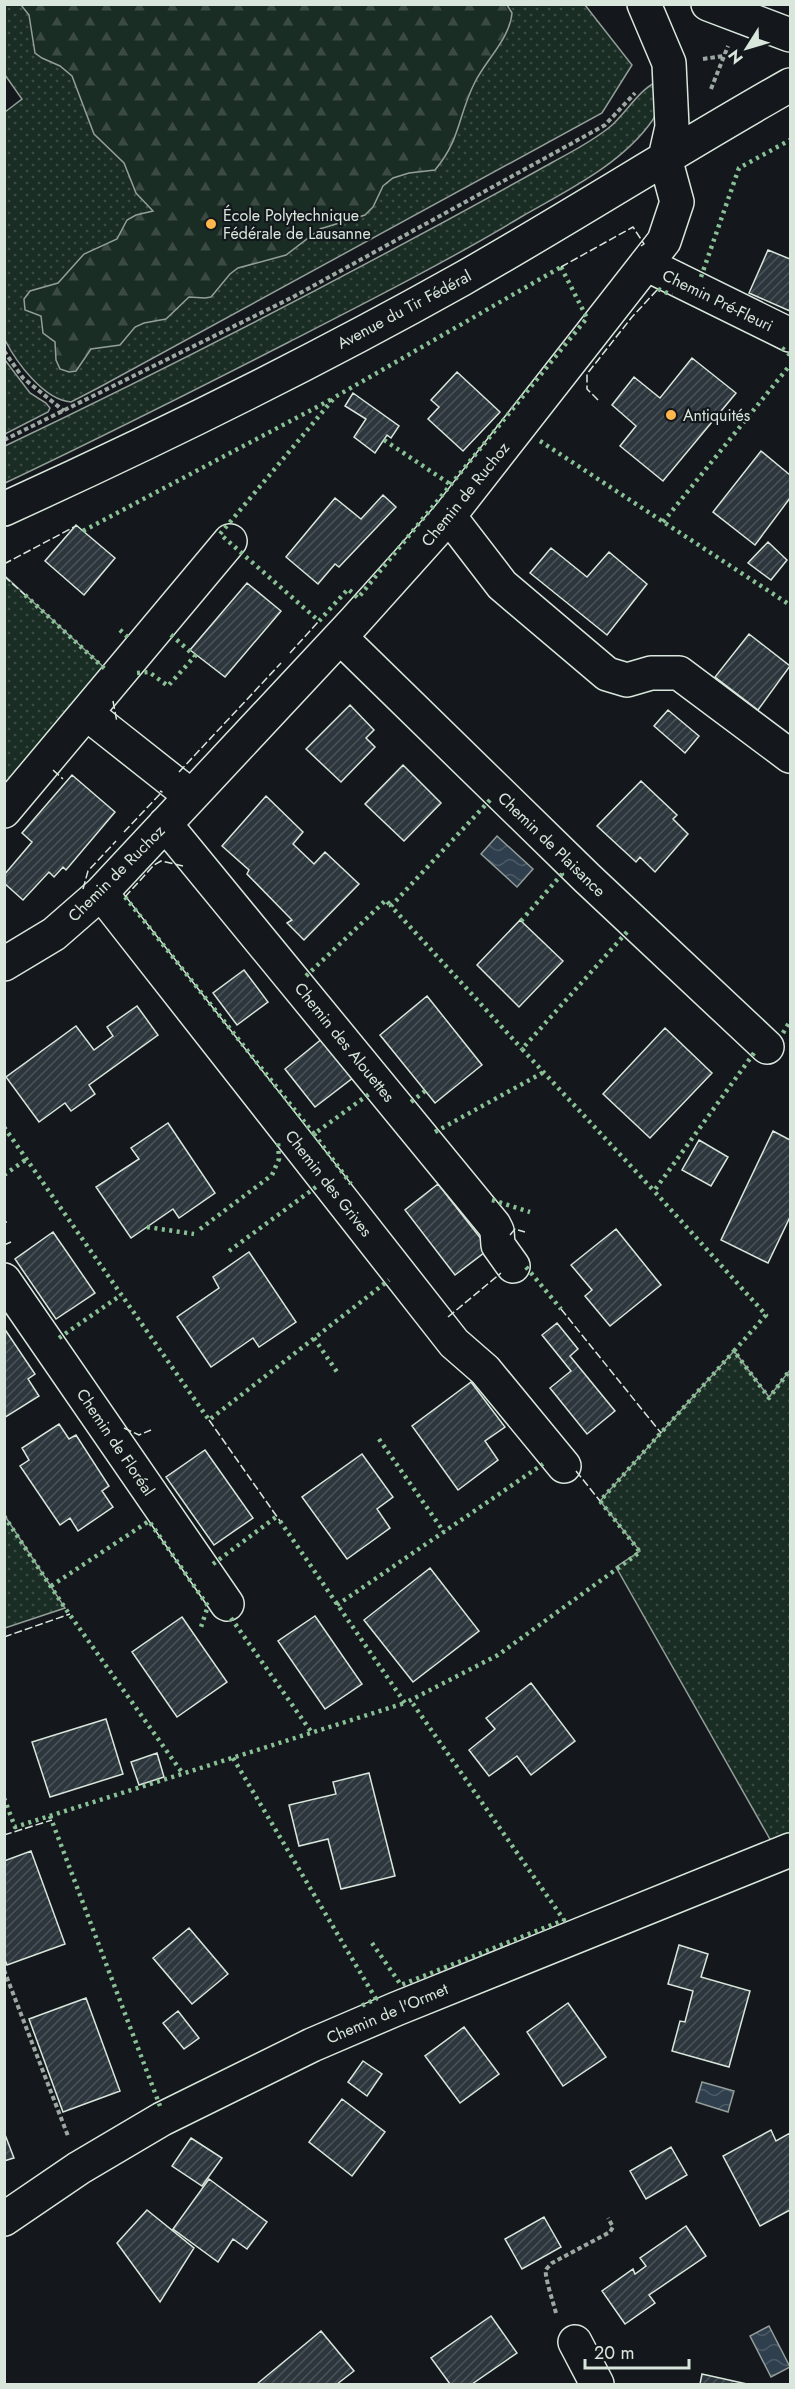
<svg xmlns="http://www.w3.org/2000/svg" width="795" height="2389" viewBox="0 0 795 2389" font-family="Jost,sans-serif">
	<defs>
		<pattern id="grass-dots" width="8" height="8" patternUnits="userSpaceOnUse" patternTransform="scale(1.5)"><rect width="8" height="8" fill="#1a2d24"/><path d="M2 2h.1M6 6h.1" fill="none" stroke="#3b4b43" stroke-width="1.8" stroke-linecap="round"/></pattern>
		<pattern id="forest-firs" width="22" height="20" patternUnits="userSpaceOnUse" patternTransform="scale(1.5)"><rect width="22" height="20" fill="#1a2d24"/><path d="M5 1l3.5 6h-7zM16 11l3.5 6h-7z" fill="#3b4b43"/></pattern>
		<pattern id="water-waves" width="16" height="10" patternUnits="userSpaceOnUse" patternTransform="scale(1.5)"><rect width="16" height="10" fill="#2f3f4d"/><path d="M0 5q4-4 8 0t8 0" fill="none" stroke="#4c5b66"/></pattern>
		<pattern id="building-hatch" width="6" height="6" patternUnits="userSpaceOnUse" patternTransform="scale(1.5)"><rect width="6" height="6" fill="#2c363c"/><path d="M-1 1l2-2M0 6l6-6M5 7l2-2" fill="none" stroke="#4a5358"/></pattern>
	</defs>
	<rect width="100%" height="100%" fill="#14181c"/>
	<path fill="url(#grass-dots)" stroke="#939e99" stroke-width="1.5" d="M4 5H585L632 65 602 113 98 388 71 402C44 400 16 362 5 340V112L22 99 5 75Z
		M656 82C656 95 660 110 652 121 621 165 566 191 521 217 446 262 367 302 289 342 195 390 100 438 5 483V446C190 358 373 262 553 162 573 151 593 141 611 126 626 113 638 91 656 82Z
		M5 360 30 393 46 403 50 408 48 412 5 434Z
		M5 576 110 673 5 798Z
		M734 1351 769 1397 790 1370V1833L771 1841 616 1567 640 1551 600 1501Z
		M5 1516 65 1608 5 1628H4Z"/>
	<path fill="url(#forest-firs)" stroke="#939e99" stroke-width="1.5" d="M507 5 512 13C510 38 486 60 475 82 458 115 461 139 435 170L409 173 393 178 383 186 373 207 365 215 320 229 286 255 238 268 230 274 211 297 205 298 189 297 166 319 144 323 135 327 120 345 91 349 76 371 69 372 60 369 56 360 55 342 43 333 41 316 25 310 24 299 30 291 58 283 84 254 117 239 127 220 136 215 153 211 136 193 124 163 94 134 72 76 60 66 42 58 35 53 29 15 21 5Z"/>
	<path fill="url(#water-waves)" stroke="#939e99" stroke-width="1.5" d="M497 836 533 869 517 887 481 854Z
		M702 2082 734 2091 728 2112 696 2102Z
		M769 2326 790 2367 771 2377 750 2336Z"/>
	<path fill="url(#building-hatch)" stroke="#d8e6dc" stroke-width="1.5" d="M768 250 790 259V311L749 293Z
		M692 358 736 393 663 481 620 446 636 426 612 405 634 377 660 398Z
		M457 372 500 412 463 451 428 419 439 407 431 400Z
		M353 393 399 426 391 438 387 435 375 453 354 437 366 419 345 406Z
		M761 451 790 475V498L755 545 713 512Z
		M383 495 396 507 339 567 335 564 318 584 286 557 335 498 361 519Z
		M76 525 115 558 84 595 45 561Z
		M768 542 787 560 771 580 748 563Z
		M551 548 587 577 609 552 647 584 607 635 530 573Z
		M247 583 281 611 225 677 190 650Z
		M749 634 790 666 758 710 715 677Z
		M350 705 374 730 366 738 375 747 341 782 306 749Z
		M668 710 699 736 685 753 654 726Z
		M403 765 441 803 404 841 365 804Z
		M72 775 115 812 66 870 63 867 54 877 49 872 23 900 4 883V875L32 842 22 833Z
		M641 781 677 815 673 819 688 834 655 872 640 857 636 862 597 826Z
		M266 796 303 832 293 844 314 864 325 852 359 884 304 940 287 923 292 920 247 874 249 870 222 846Z
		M520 920 563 961 519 1007 477 965Z
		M244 970 268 1002 237 1025 213 993Z
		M427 996 482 1065 435 1103 380 1035Z
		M137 1006 158 1035 89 1085 95 1094 71 1111 65 1103 39 1122 6 1077 76 1026 94 1050 113 1036 107 1027Z
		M665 1028 712 1073 650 1138 603 1094Z
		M323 1038 354 1077 315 1107 285 1069Z
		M168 1123 215 1193 179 1218 173 1209 131 1238 96 1187 139 1159 131 1148Z
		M773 1131 790 1140V1217L768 1263 721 1240Z
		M699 1140 728 1157 711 1186 682 1170Z
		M438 1184 489 1249 455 1275 405 1210Z
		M616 1229 661 1285 610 1326 585 1296 592 1290 571 1265Z
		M53 1232 95 1293 56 1319 15 1259Z
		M249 1252 296 1322 259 1347 253 1338 211 1367 177 1317 219 1288 213 1277Z
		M557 1323 578 1349 570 1356 615 1411 587 1434 550 1388 571 1371 542 1335Z
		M4 1328 35 1374 28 1379 39 1396 4 1418Z
		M471 1382 505 1427 485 1441 498 1460 458 1490 412 1426Z
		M59 1424 69 1439 76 1435 109 1486 102 1491 113 1507 78 1531 70 1518 60 1525 20 1466 29 1460 22 1448Z
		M205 1450 253 1518 214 1545 166 1477Z
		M362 1454 393 1497 377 1509 390 1528 347 1559 302 1497Z
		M430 1568 479 1631 413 1682 364 1620Z
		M315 1616 362 1684 325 1709 278 1641Z
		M182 1617 227 1682 177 1717 132 1652Z
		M531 1683 575 1741 531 1775 517 1756 489 1776 469 1750 495 1729 486 1718Z
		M106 1719 123 1774 50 1797 32 1742Z
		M157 1753 164 1777 139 1785 131 1762Z
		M369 1773 395 1876 341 1889 328 1839 299 1846 289 1805 336 1794 333 1782Z
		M31 1851 65 1944 7 1965 4 1957V1861Z
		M189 1928 228 1974 192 2004 153 1958Z
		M679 1945 708 1954 701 1977 750 1991 729 2067 672 2051 680 2021 685 2022 693 1991 668 1984Z
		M86 1998 120 2091 63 2112 29 2019Z
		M568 2003 606 2057 563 2086 527 2032Z
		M178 2011 199 2038 184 2049 163 2023Z
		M464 2027 499 2074 460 2103 425 2056Z
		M363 2061 382 2074 367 2096 348 2082Z
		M342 2099 385 2132 352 2176 309 2142Z
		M771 2130 776 2141 790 2133V2210L760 2226 723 2156Z
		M4 2132 14 2158 4 2161Z
		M191 2138 222 2158 202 2186 172 2166Z
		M671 2147 687 2175 646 2199 630 2171Z
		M209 2179 267 2222 247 2249 233 2239 218 2262 173 2229Z
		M147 2210 194 2248 160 2302 117 2243Z
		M544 2217 561 2247 522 2269 505 2239Z
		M686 2226 706 2256 649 2295 655 2303 625 2324 602 2291 633 2269 635 2274 646 2266 640 2258Z
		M491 2316 517 2353 472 2384H450L431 2358Z
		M321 2331 354 2371 337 2384H257Z
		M702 2374 747 2384H700Z"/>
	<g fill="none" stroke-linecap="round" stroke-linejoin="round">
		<defs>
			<path id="minor" d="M646 264 790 335
				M449 516 502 585 607 674 627 680 651 673H679L790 756
				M340 637 587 878 767 1047
				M86 713 191 796
				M4 811 230 541
				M165 824 494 1225 497 1231 498 1245 513 1266
				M101 893 454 1343 485 1370 564 1466
				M4 964 54 934 101 893 354 622 449 516 664 241 677 202 665 158
				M4 1280 227 1604
				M4 2219 79 2168 162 2119 312 2045 396 2009 790 1850
				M575 2342 597 2384"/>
			<path id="major" d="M644 4 669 63 672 127 665 158
				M708 4 790 35
				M4 509C160 438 314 362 462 279 573 216 680 147 790 85"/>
		</defs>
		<use href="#minor" stroke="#d8e6dc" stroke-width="36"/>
		<use href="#major" stroke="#d8e6dc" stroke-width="36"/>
		<path stroke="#9da8a2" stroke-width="4" stroke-dasharray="4.5 3" stroke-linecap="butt" d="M703 59 723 56
			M711 89 728 46
			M4 351 23 378 64 411
			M4 440 293 297 605 125 635 93
			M4 1970 68 2136
			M556 2313C554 2305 544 2275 546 2270 546 2269 551 2264 552 2263L610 2232 613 2227 608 2218"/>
		<use href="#minor" stroke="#14181c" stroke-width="33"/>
		<use href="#major" stroke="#14181c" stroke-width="33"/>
		<path stroke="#8ac095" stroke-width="4.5" stroke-dasharray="3 4.5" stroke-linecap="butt" d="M561 267 587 318 358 598 348 589 319 621 220 534 335 397Z
			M701 277 739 168 790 140
			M658 289 672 295
			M782 348 790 355
			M384 440 450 484
			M540 441 790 605
			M663 522 790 365
			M83 531 332 399
			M25 595 107 671
			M120 630 131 640
			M137 673 149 672 168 686 195 656 169 633
			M490 800 391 906 522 1049
			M125 897 314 1134 372 1092
			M521 921 562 874 561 872
			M627 932 522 1049 654 1191
			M306 976 386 900 391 906
			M783 1033 790 1021
			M754 1053 654 1191 766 1315 734 1351 769 1398 790 1370
			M411 1102 425 1091
			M4 1127 209 1420 389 1280
			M435 1132 544 1072
			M314 1134 351 1184
			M4 1175 27 1159
			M492 1200 530 1212
			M147 1227 194 1234
			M200 1229 272 1175 279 1159 278 1141
			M229 1251 316 1187
			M526 1267 561 1309
			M59 1338 121 1295
			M314 1338 337 1372
			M379 1439 444 1532
			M4 1516 65 1608 183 1774
			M280 1521 405 1703 498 1655 640 1552 600 1501 734 1351
			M213 1564 276 1517
			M51 1586 149 1521 208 1606 200 1630
			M337 1605 543 1464
			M231 1618 312 1733
			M233 1758 376 1999 361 2006
			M4 1798 15 1827 405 1703
			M50 1816 160 2106
			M372 1943 401 1985 564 1920 411 1701"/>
		<path stroke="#d8e6dc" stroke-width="1.5" stroke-dasharray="8 3" stroke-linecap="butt" d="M561 267 633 227 644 244 641 246
			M598 400 587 389V374L632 317 658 289
			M4 564 74 527
			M4 576 25 595
			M290 653 319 621
			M113 701 117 722
			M53 770 63 779
			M179 772 281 663
			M124 832 162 792 160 791
			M83 889 88 871 116 841
			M125 897 154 865 161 861 183 866
			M4 1222H7
			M510 1235 515 1229 525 1232
			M4 1245 11 1242
			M561 1309 661 1433
			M448 1317 501 1273
			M209 1420 280 1521
			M124 1428 139 1435 151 1430
			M576 1471 600 1501
			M4 1637 70 1614
			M4 1835 52 1820"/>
	</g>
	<g fill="#ffb74d" stroke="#14181c" stroke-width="2">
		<circle cx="211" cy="224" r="6"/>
		<circle cx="671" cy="415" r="6"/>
	</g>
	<g text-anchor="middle" stroke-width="4.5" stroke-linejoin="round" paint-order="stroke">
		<g font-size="16" fill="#d8e6dc" stroke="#14181c" text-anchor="start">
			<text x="223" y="221">École Polytechnique<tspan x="223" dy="18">Fédérale de Lausanne</tspan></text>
			<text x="683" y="421">Antiquités</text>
		</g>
		<g font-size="16" fill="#d8e6dc" stroke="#14181c">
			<text transform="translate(718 300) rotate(26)" y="6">Chemin Pré-Fleuri</text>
			<text transform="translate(404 309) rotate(-28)" y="6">Avenue du Tir Fédéral</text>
			<text transform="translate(465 494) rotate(-51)" y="6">Chemin de Ruchoz</text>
			<text transform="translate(552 844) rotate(44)" y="6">Chemin de Plaisance</text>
			<text transform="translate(116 873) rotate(-45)" y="6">Chemin de Ruchoz</text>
			<text transform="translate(345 1042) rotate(51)" y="6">Chemin des Alouettes</text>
			<text transform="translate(329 1183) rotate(52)" y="6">Chemin des Grives</text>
			<text transform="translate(116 1442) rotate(56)" y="6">Chemin de Floréal</text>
			<text transform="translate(387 2013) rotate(-23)" y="6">Chemin de l'Ormet</text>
		</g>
	</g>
	<rect width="795" height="2389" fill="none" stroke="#d8e6dc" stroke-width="12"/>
	<g transform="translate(747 48) rotate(233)" stroke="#14181c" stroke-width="4.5" paint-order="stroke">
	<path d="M0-4.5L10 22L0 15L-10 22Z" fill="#d8e6dc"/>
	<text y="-9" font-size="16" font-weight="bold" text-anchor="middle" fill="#d8e6dc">N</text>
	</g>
	<path d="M585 2359v9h104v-9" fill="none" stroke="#d8e6dc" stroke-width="3"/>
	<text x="594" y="2359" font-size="18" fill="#d8e6dc" stroke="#14181c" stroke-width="4.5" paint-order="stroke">20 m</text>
</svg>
